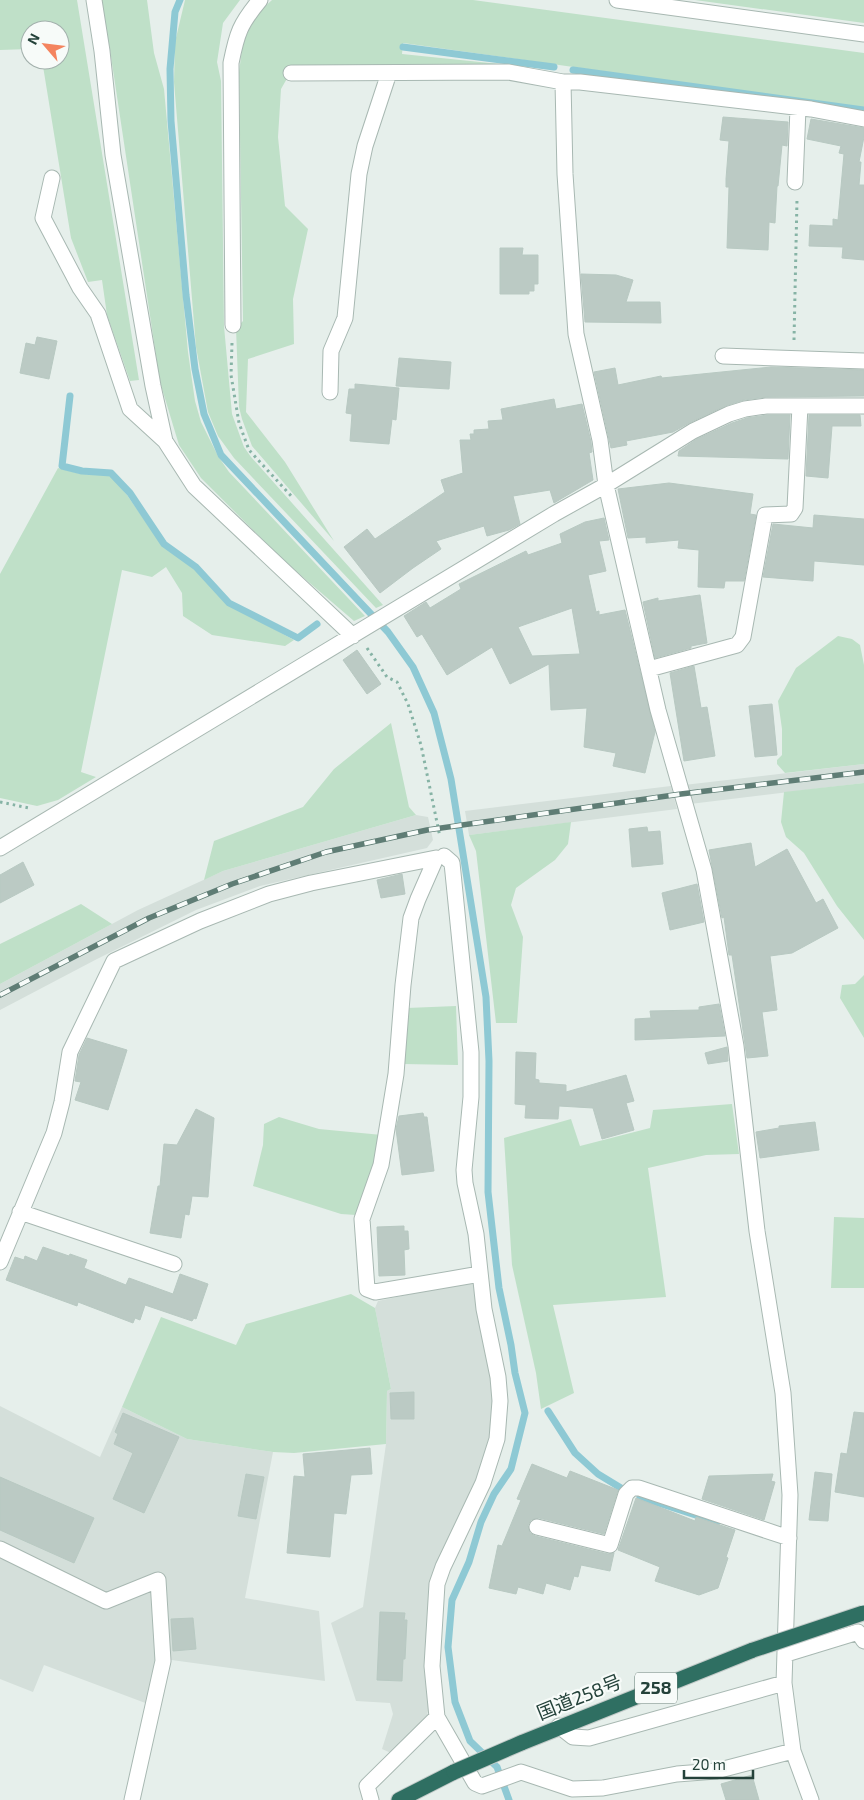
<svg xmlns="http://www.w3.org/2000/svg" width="864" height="1800" viewBox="0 0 864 1800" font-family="'Exo 2','Noto Sans JP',sans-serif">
	<rect width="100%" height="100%" fill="#e6efeb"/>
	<path fill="#d4dfda" d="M864 764V783L690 804 684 785Z
		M671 786 677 809 469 835 465 811Z
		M416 815 428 817 433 840 427 848 260 886 196 910 97 959 0 1010V984L138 910 223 871Z
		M473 1281 495 1400 491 1437 480 1478 438 1563 430 1702 426 1720 391 1753 382 1749 393 1714 390 1703 356 1701 331 1623 363 1607 386 1444 387 1391 391 1389 375 1308 378 1301Z
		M0 1406 100 1457 122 1407 187 1439 273 1452 245 1598 319 1611 325 1681 157 1658 148 1704 44 1665 33 1692 0 1679Z"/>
	<path fill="#bfe0c8" d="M0 0H77L139 380 130 381 107 315 102 280 88 282 71 238 42 60H60V30H30V49L0 50Z
		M101 0H147L154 53 164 89 188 352 195 401 201 422 218 456 229 472 365 616 354 621 283 560 201 478 179 445 160 382 110 50Z
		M185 0H240L223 23 217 62 221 81 224 326 232 414 244 447 251 457 383 605 376 608 234 458 218 436 208 412 196 347 174 82 175 42Z
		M272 0H473L864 53V108L403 43 402 54 509 65 289 75 281 89 278 137 285 206 308 229 293 299 294 344 248 359 246 412 285 462 334 541 252 446 242 419 239 407 236 328 243 321 239 72 243 42 257 14Z
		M695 0H864V23Z
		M58 468 81 474 110 475 127 495 162 545 194 569 228 604 294 640 285 646 212 635 183 616 182 593 166 567 152 577 122 570 81 772 96 777 58 800 37 806 0 798V574Z
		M838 636 852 639 860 645 864 665V764L785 773 777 764V760L782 755V729L778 701 796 668Z
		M391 723 409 807 416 815 223 871 204 880 214 841 303 807 334 769Z
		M864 783V940L837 906 804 853 786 837 781 822 784 792Z
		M571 822 568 844 555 860 516 888 511 905 523 937 517 1023H496L476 851 469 835Z
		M81 904 112 924 0 984V944Z
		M864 975V1038L840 998 842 985 855 984Z
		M456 1006 458 1065 403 1064 407 1008Z
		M732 1104 739 1154 706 1155 648 1168 666 1297 553 1305 574 1393 541 1409 536 1373 512 1265 504 1138 571 1119 580 1146 650 1128 653 1110Z
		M279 1117 319 1129 382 1135 376 1165 356 1215 341 1214 253 1186 263 1145 264 1124Z
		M834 1217 864 1218V1288H831Z
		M351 1294 375 1308 391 1389 387 1391 386 1444 294 1453 273 1452 187 1439 122 1407 161 1317 236 1345 246 1324Z"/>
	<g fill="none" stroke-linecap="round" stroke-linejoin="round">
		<path stroke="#8ec9d4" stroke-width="7" d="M180 0 175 12 170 69 171 121 186 295 195 369 204 414 221 455 388 632 413 667 434 713 451 779 486 997 489 1061 488 1192 499 1288 511 1345 515 1373 525 1413 511 1469 494 1494 481 1522 469 1562 452 1600 448 1647 455 1702 470 1741 497 1767 509 1800
			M403 47 554 67
			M573 70 864 110
			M70 396 62 466 82 471 111 473 130 493 164 544 196 567 229 603 298 638 317 624
			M548 1411 575 1453 598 1474 621 1488
			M640 1497 717 1522"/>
	</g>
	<path fill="#bbcac4" stroke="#b8c9c2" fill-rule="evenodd" d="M723 117 788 122 787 146 782 145 778 186H777L775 223 769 222 768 250 727 248 729 187H726V179L729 141 720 140Z
		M811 119 864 128V137L859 162H861L859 185H864V260L842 258 843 247 809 246 810 225 833 226V219L838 220 844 154 839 153 841 146 807 139Z
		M500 248H523L522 255H538V284H534V291H529V294H500Z
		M581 274 616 275 633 280 626 302H660L661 323 585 322Z
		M37 337 57 341 49 379 20 373 26 343 35 345Z
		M399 358 451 362 449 389 396 386Z
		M771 367 864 370V396L766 397 744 400 725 406 689 423 673 432 626 441 627 445 611 448 594 372 615 368 618 385 661 376 662 378Z
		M355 384 399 388 396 420 392 419 389 444 350 441 352 414 346 413 349 389H355Z
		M554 399 556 409 582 404 591 442 592 452 589 453 593 480 554 503 550 490 513 496 520 524 509 530 487 536 484 526 436 541 441 549 413 568 380 593 344 547 367 529 375 539 445 492 441 480 463 473 460 440H471L470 434H474V430L489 429 488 421 503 420 501 409Z
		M767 415H790L788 459 678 456 679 451 697 439 732 423 747 418Z
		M809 415H860L861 426H832L828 478 806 476Z
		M669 483 753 494 750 514 756 515 744 581H725L724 588 698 587 699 550 678 548 679 540 646 543V537L628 538 618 489Z
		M814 515 864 519V565L814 561 813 581 763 577 773 524 813 528Z
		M604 518 609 540 599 541 606 571 588 575 596 612 599 611V615L625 610 655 732 645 773 613 766 616 753 584 747 587 708 551 710 549 664 510 684 492 647 447 675 422 634 417 637 404 616 426 602 430 608 461 589 459 584 526 551 528 555 562 543 560 534 585 522ZM572 608 580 654 532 656 518 627Z
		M700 595 707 643 691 646V648L655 658 643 602 658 598V601Z
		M357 650 381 684 367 694 343 660Z
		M694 666 701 708 707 707 715 756 684 761 670 673Z
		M772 704 777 755 755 757 749 706Z
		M647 827 648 832 660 831 663 864 632 867 629 829Z
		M751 843 755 867 787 849 816 903 823 899 838 928 792 953 770 956 777 1010 762 1012 768 1056 747 1058 732 955H729L724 917 722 918 709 850Z
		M23 862 34 885 0 903V875Z
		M402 874 405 894 381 898 377 880Z
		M697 884 704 922 670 930 662 893Z
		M719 1004 725 1036 635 1040V1019L651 1018 650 1011 699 1010V1007Z
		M87 1038 127 1050 108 1110 75 1100 81 1082 75 1081 79 1055Z
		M727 1047 728 1061 708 1064 705 1053Z
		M516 1052 536 1053 535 1079 539 1080V1083L566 1085V1092L626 1075 634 1101 626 1103 634 1130 602 1139 593 1108 559 1106 558 1119 525 1118 526 1105 515 1104Z
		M196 1109 214 1118 208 1197 192 1196 189 1215 185 1214 181 1238 150 1233 158 1186H160L164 1144 177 1145Z
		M423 1113 424 1117H427L434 1171 402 1175 396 1129 399 1116Z
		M815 1122 819 1150 760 1158 756 1132 779 1128V1126Z
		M404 1226V1231H408L409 1249 404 1250 405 1275 379 1276 377 1227Z
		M43 1247 69 1256 70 1254 87 1260 84 1268 126 1285 129 1278 173 1294 180 1274 208 1284 196 1319 194 1318 192 1321 145 1305 140 1320 135 1318 133 1323 78 1302 77 1306 6 1280 15 1257 24 1260 25 1256 37 1261Z
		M414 1392V1419H391L390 1393Z
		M854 1412 864 1413V1497L835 1492 841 1453 847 1454Z
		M123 1413 179 1437 144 1513 113 1499 133 1453 114 1444 118 1434 115 1432Z
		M370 1448 372 1474 351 1475 346 1514 334 1513 330 1557 287 1553 294 1476 305 1477 303 1454Z
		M532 1464 567 1478 570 1471 618 1490 604 1534 539 1518 531 1520 528 1525 530 1533 535 1536 608 1554 614 1553 610 1571 581 1565 578 1577 574 1576 570 1590 546 1583 543 1594 518 1587 516 1594 489 1588 498 1545 502 1546 521 1500 517 1499Z
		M815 1472 832 1474 828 1521 809 1520Z
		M246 1474 264 1477 256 1519 238 1516Z
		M773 1474 771 1481 775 1482 764 1520 702 1499 709 1476Z
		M0 1477 94 1518 74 1563 0 1530Z
		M636 1498 695 1521 696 1517 735 1530 726 1557 728 1558 718 1588 699 1595 655 1581 660 1567 618 1550Z
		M380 1612 405 1613 404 1620H407L405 1659H403L402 1681 377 1680Z
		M193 1618 196 1649 173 1651 171 1619Z
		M752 1775 759 1800H726L721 1784Z"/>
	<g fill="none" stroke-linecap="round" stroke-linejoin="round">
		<defs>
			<path id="minor" d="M94 0 102 51 113 155 153 386 165 441 194 486 353 636
				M617 0 864 34
				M291 73 508 72 563 82
				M52 178 43 218 80 288 98 314 130 409 165 441
				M795 182 798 108
				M233 325 231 63C237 33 240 24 260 0
				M723 356 864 361
				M330 392 331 351 345 318 359 174 365 146 389 73
				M649 669 737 645 743 637 765 515 791 514 795 508 800 406
				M0 848 554 514 606 485 693 431 729 414 745 409 766 406H864
				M444 856 452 863 471 1052V1097L464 1170 465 1183 476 1234 484 1309 498 1377 500 1401 497 1439 483 1483 443 1567 437 1584 432 1666 437 1717 475 1783 482 1786 521 1772 572 1789 603 1788 677 1774 716 1771 793 1751
				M20 1212 174 1264
				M0 1262 54 1133 62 1102 70 1052 114 961 200 921 269 894 311 883 436 858 418 899 411 918 403 985 396 1074 381 1165 362 1219 367 1289 375 1292 480 1274
				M537 1527 610 1545 626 1494 632 1488H639L789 1538
				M0 1549 106 1601 158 1580 163 1661 132 1800
				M786 1654 858 1632 864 1641
				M559 1726 573 1737 589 1738 784 1683
				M371 1800 367 1786 437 1717
				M811 1800 793 1751 784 1683 790 1495 783 1393 757 1231 736 1046 704 870 658 710 606 485 600 440 576 334 565 174 563 82H580L811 109 864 119"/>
			<path id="highway" d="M521 1743 753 1650
				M399 1800 454 1772"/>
		</defs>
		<use href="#minor" stroke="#a8b8b2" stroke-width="17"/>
		<use href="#highway" stroke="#c2cac8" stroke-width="17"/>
		<path stroke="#86b3a5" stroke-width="3" stroke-dasharray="2.5 4" stroke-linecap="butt" d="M794 340 797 199
			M232 343 231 375 239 423 249 450 293 498
			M367 648 387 677 397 682 408 704 421 745 440 837
			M0 802 29 808"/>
		<use href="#minor" stroke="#fff" stroke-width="15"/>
		<use href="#highway" stroke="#2f6f62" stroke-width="15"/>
		<defs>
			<path id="rail" d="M0 995 149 918 232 884 326 852 427 830 681 794 864 772"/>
		</defs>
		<use href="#rail" stroke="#5f7d75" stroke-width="5.5"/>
		<use href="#rail" stroke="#f7fbf9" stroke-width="4" stroke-dasharray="11" stroke-linecap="butt"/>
		<defs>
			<path id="highway-bridge" d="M753 1650 863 1613
				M454 1772 521 1743"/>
		</defs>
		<use href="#highway-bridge" stroke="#c2cac8" stroke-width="17" stroke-linecap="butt"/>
		<use href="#highway-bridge" stroke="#2f6f62" stroke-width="15"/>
	</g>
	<g text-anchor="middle" stroke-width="4.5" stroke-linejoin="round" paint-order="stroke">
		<rect fill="#f7fbf9" stroke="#637a73" stroke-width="1" x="635" y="1672.5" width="42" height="31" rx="4"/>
		<g font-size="18" font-weight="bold" fill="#24423a">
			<text x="656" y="1694">258</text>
		</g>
		<g font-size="19" fill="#24423a" stroke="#f7fbf9">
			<text transform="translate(579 1697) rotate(-22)" y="7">国道258号</text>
		</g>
	</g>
	<g transform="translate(45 45) rotate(298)"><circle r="24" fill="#f7fbf9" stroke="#a3b1ad"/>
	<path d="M0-4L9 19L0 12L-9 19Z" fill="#f4845f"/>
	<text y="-8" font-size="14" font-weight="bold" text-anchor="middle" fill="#24423a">N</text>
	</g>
	<path d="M684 1770v8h69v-8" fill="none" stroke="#24423a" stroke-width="2.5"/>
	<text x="692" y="1770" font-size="15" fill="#24423a" stroke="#f7fbf9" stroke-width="4" paint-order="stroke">20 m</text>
</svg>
